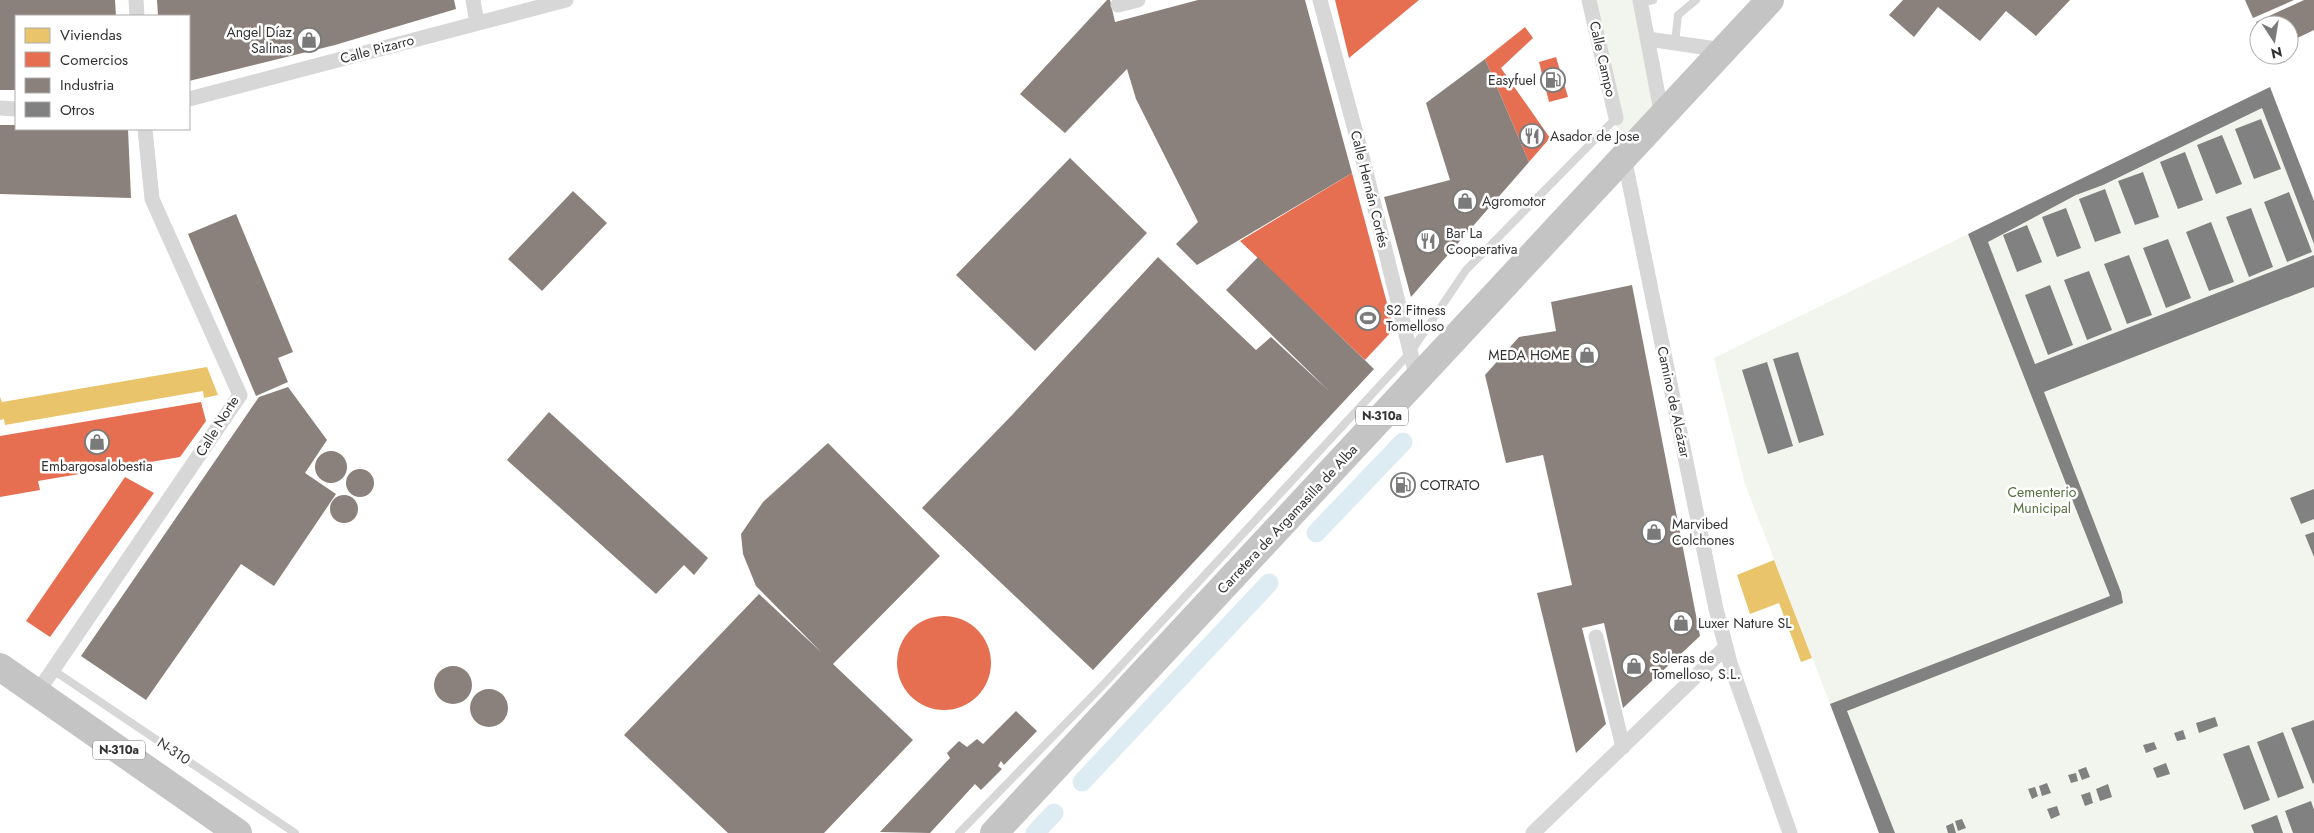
<svg xmlns="http://www.w3.org/2000/svg" width="2314" height="833" viewBox="0 0 2314 833" font-family="Jost,sans-serif">
	<rect width="100%" height="100%" fill="#fff"/>
	<path fill="#f1f5ed" d="M1589 0H1641L1662 116 1624 157Z
		M2270 87 2314 201V833H1880L1745 484 1714 358Z"/>
	<path fill="#e9c46a" d="M207 367 218 395 204 398 203 391 5 425 4 419 0 420V397L2 402Z
		M1774 560 1812 658 1801 662 1779 603 1750 614 1737 575Z"/>
	<path fill="#e76f51" d="M1335 0H1419L1349 58Z
		M1525 27 1533 38 1501 68 1550 138 1529 162 1485 59Z
		M1556 57 1568 97 1549 102 1539 62Z
		M1352 173 1394 329 1365 360 1240 241Z
		M201 402 206 421 180 457 38 481 40 490 0 497V436Z
		M125 477 154 493 50 637 26 621Z
		M897 663a47 47 0 1 1 94 0a47 47 0 1 1-94 0Z"/>
	<path fill="#8a817c" d="M0 0H115L116 16H16V90H0Z
		M157 0H454L456 9 335 45 189 81V16H158Z
		M1107 0H1110L1115 22 1198 0H1305L1352 173 1197 265 1176 244 1198 222 1136 99 1127 69 1065 133 1020 94Z
		M1903 0H2070L2036 36 2006 11 1980 41 1938 7 1914 37 1889 15Z
		M2245 0H2294L2253 18Z
		M2304 0H2314V30L2289 42V25H2259V30L2256 22Z
		M1485 59 1529 162 1411 297 1384 197 1450 180 1426 103Z
		M0 125H16V129H128L131 198 0 194Z
		M1070 158 1147 233 1035 351 956 275Z
		M573 191 607 223 542 291 508 259Z
		M236 214 293 352 278 358 288 382 256 396 188 234Z
		M1158 257 1256 350 1271 337 1329 391 1226 290 1258 257 1374 369 1093 670 922 508 1013 414Z
		M1632 285 1700 636 1623 708 1604 623 1582 628 1606 724 1576 753 1537 593 1572 585 1543 455 1506 463 1485 375 1519 337 1556 331 1551 302Z
		M288 387 327 440 305 473 336 494 274 586 241 564 146 700 81 656 259 397Z
		M549 412 708 558 694 575 684 565 656 594 507 460Z
		M828 443 940 556 833 664 913 740 824 833H728L624 735 759 594 821 652 756 586 743 554 741 534 763 502Z
		M315 467a16 16 0 1 1 32 0a16 16 0 1 1-32 0Z
		M346 483a14 14 0 1 1 28 0a14 14 0 1 1-28 0Z
		M330 509a14 14 0 1 1 28 0a14 14 0 1 1-28 0Z
		M434 685a19 19 0 1 1 38 0a19 19 0 1 1-38 0Z
		M470 708a19 19 0 1 1 38 0a19 19 0 1 1-38 0Z
		M1016 711 1037 731 1004 765 1001 761 998 766 1002 769 981 790 975 784 930 833 880 832 950 758 947 753 959 741 967 747 977 739 983 744Z"/>
	<g fill="none" stroke-linecap="round" stroke-linejoin="round">
		<path stroke="#ddebf3" stroke-width="19" d="M1316 533 1403 442
			M1082 782 1269 583
			M1035 833 1054 813"/>
	</g>
	<path fill="#818181" d="M2270 87 2314 201V244L2262 108 2103 185 2076 195 1988 242 2035 364 2314 255V287L2044 392 2121 592 2123 603 1847 711 1895 833H1879L1830 704 2110 596 1968 234Z
		M2261 119 2281 169 2254 179 2235 129Z
		M2222 135 2242 184 2216 194 2197 145Z
		M2185 152 2203 200 2178 209 2160 162Z
		M2143 172 2159 217 2135 225 2118 181Z
		M2105 189 2121 233 2095 242 2079 199Z
		M2289 192 2312 252 2287 262 2264 202Z
		M2066 208 2081 248 2057 257 2042 217Z
		M2251 208 2273 267 2249 277 2226 217Z
		M2211 222 2234 282 2209 291 2186 232Z
		M2027 225 2042 262 2017 272 2003 235Z
		M2168 239 2191 298 2166 308 2143 248Z
		M2129 255 2152 315 2127 324 2104 264Z
		M2089 271 2112 330 2087 340 2064 280Z
		M2050 285 2073 345 2048 355 2025 295Z
		M1798 352 1824 435 1799 443 1773 359Z
		M1767 362 1793 446 1768 454 1742 370Z
		M2314 489V519L2301 524 2290 498Z
		M2314 532V557L2305 535Z
		M2215 717 2218 726 2199 733 2196 723Z
		M2314 720V783L2313 784 2291 728Z
		M2183 730 2186 739 2177 741 2174 733Z
		M2283 732 2304 788 2278 798 2257 742Z
		M2154 742 2157 749 2146 753 2143 745Z
		M2249 745 2270 800 2244 810 2223 754Z
		M2166 763 2170 774 2157 778 2153 768Z
		M2086 767 2090 777 2082 780 2078 770Z
		M2076 773 2078 781 2071 783 2068 775Z
		M2047 783 2051 793 2042 796 2039 786Z
		M2108 784 2112 797 2100 801 2096 789Z
		M2035 787 2038 796 2032 799 2028 789Z
		M2090 792 2093 803 2085 806 2081 795Z
		M2311 801 2314 810V833H2293L2285 811Z
		M2057 806 2060 815 2051 819 2047 809Z
		M2277 815 2283 833H2254L2251 825Z
		M1962 819 1966 828 1958 831 1955 821Z
		M1953 823 1956 833H1948L1946 826Z"/>
	<g fill="none" stroke-linecap="round" stroke-linejoin="round">
		<path stroke="#d7d7d7" stroke-width="8" d="M1641 3 1653 0
			M1675 43 1678 15 1696 0
			M53 670 295 833
			M959 833 1104 684 1410 353 1466 270 1616 118"/>
		<path stroke="#d7d7d7" stroke-width="15" d="M136 0 137 16
			M473 0 477 23
			M1320 0 1362 156 1417 379
			M1589 0 1616 118
			M1640 0 1662 116
			M1118 5 1138 0
			M1648 39 1723 50
			M189 99 566 0
			M0 108 16 109
			M1624 157 1716 609 1730 663 1790 833
			M1596 637 1623 747
			M37 693 240 395 152 199 145 129
			M1533 833 1726 647"/>
		<path stroke="#c4c4c4" stroke-width="28" d="M0 667 238 833
			M994 833 1770 0"/>
	</g>
	<defs>
		<symbol id="shop-ring" viewBox="-11 -11 22 22"><circle r="9.5" fill="#fff" stroke="#7a7a7a" stroke-width="1.5"/><path d="M-5-2.5h2.3a2.7 3.5 0 0 1 5.4 0H5L5.5 6h-11ZM-1.5-2.5h3a1.5 2.3 0 0 0-3 0Z" fill="#7a7a7a"/></symbol>
		<symbol id="fuel-ring" viewBox="-11 -11 22 22"><circle r="9.5" fill="#fff" stroke="#7a7a7a" stroke-width="1.5"/><path d="M-5.5-6h7V0h2V4h1.3V-2.5L3-4.5l.8-.8L6-3V5H2.5V1h-1V6h-7ZM-4.2-4.7v3.2H.2V-4.7Z" fill="#7a7a7a"/></symbol>
		<symbol id="restaurant-ring" viewBox="-11 -11 22 22"><circle r="9.5" fill="#fff" stroke="#7a7a7a" stroke-width="1.5"/><path d="M-5-6h1v4h1v-4h1v4h1v-4h1v5L-1.5 .5V6h-2V.5L-5-1ZM5-6V6H3V1.5H1.5Q1.5-4 5-6Z" fill="#7a7a7a"/></symbol>
		<symbol id="stadium-ring" viewBox="-11 -11 22 22"><circle r="9.5" fill="#fff" stroke="#7a7a7a" stroke-width="1.5"/><path d="M0-5a6.5 5 0 1 0 0 10a6.5 5 0 1 0 0-10ZM-3.5-1.8h7v3.6h-7Z" fill="#7a7a7a"/></symbol>
	</defs>
	<g fill-rule="evenodd">
		<use href="#shop-ring" x="295" y="26" width="28" height="28"/>
		<use href="#fuel-ring" x="1539" y="66" width="28" height="28"/>
		<use href="#restaurant-ring" x="1518" y="122" width="28" height="28"/>
		<use href="#shop-ring" x="1451" y="187" width="28" height="28"/>
		<use href="#restaurant-ring" x="1414" y="227" width="28" height="28"/>
		<use href="#stadium-ring" x="1354" y="304" width="28" height="28"/>
		<use href="#shop-ring" x="1573" y="341" width="28" height="28"/>
		<use href="#shop-ring" x="83" y="428" width="28" height="28"/>
		<use href="#fuel-ring" x="1389" y="471" width="28" height="28"/>
		<use href="#shop-ring" x="1640" y="518" width="28" height="28"/>
		<use href="#shop-ring" x="1667" y="609" width="28" height="28"/>
		<use href="#shop-ring" x="1620" y="652" width="28" height="28"/>
	</g>
	<g text-anchor="middle" stroke-width="5" stroke-linejoin="round" paint-order="stroke">
		<g fill="#fff" stroke="#707070" stroke-width="1">
			<rect x="1356" y="406.5" width="52" height="19" rx="4"/>
			<rect x="93" y="740.5" width="52" height="19" rx="4"/>
		</g>
		<g font-size="12" font-weight="bold" fill="#333">
			<text x="1382" y="420">N-310a</text>
			<text x="119" y="754">N-310a</text>
		</g>
		<g font-size="14" fill="#333" stroke="#fff" text-anchor="start">
			<text x="292" y="37" text-anchor="end">Angel Díaz<tspan x="292" dy="16">Salinas</tspan></text>
			<text x="1536" y="85" text-anchor="end">Easyfuel</text>
			<text x="1550" y="141">Asador de Jose</text>
			<text x="1482" y="206">Agromotor</text>
			<text x="1446" y="238">Bar La<tspan x="1446" dy="16">Cooperativa</tspan></text>
			<text x="1386" y="315">S2 Fitness<tspan x="1386" dy="16">Tomelloso</tspan></text>
			<text x="1570" y="360" text-anchor="end">MEDA HOME</text>
			<text x="97" y="471" text-anchor="middle">Embargosalobestia</text>
			<text x="1420" y="490">COTRATO</text>
			<text x="1672" y="529">Marvibed<tspan x="1672" dy="16">Colchones</tspan></text>
			<text x="1698" y="628">Luxer Nature SL</text>
			<text x="1652" y="663">Soleras de<tspan x="1652" dy="16">Tomelloso, S.L.</tspan></text>
		</g>
		<g font-size="14" fill="#333" stroke="#fff">
			<text transform="translate(377 49) rotate(-15)" y="5">Calle Pizarro</text>
			<text transform="translate(1603 59) rotate(77)" y="5">Calle Campo</text>
			<text transform="translate(1370 189) rotate(76)" y="5">Calle Hernán Cortés</text>
			<text transform="translate(1674 402) rotate(78)" y="5">Camino de Alcázar</text>
			<text transform="translate(217 426) rotate(-58)" y="5">Calle Norte</text>
			<text transform="translate(1287 519) rotate(-47)" y="5">Carretera de Argamasilla de Alba</text>
			<text transform="translate(174 751) rotate(34)" y="5">N-310</text>
		</g>
		<g font-size="14" fill="#56703f" stroke="#fff">
			<text x="2042" y="497">Cementerio<tspan x="2042" dy="16">Municipal</tspan></text>
		</g>
	</g>
	<rect x="15" y="15" width="175" height="115" fill="#ffffff" stroke="#adadad"/>
	<rect x="25" y="28" width="25" height="15" fill="#e9c46a" stroke="#adadad"/>
	<text x="60" y="40" font-size="15" fill="#333333">Viviendas</text>
	<rect x="25" y="52" width="25" height="15" fill="#e76f51" stroke="#adadad"/>
	<text x="60" y="65" font-size="15" fill="#333333">Comercios</text>
	<rect x="25" y="78" width="25" height="15" fill="#8a817c" stroke="#adadad"/>
	<text x="60" y="90" font-size="15" fill="#333333">Industria</text>
	<rect x="25" y="102" width="25" height="15" fill="#818181" stroke="#adadad"/>
	<text x="60" y="115" font-size="15" fill="#333333">Otros</text>
	<g transform="translate(2274 40) rotate(168)"><circle r="24" fill="#ffffff" stroke="#adadad"/>
	<path d="M0-4L9 19L0 12L-9 19Z" fill="#7a7a7a"/>
	<text y="-8" font-size="14" font-weight="bold" text-anchor="middle" fill="#333333">N</text>
	</g>
</svg>
